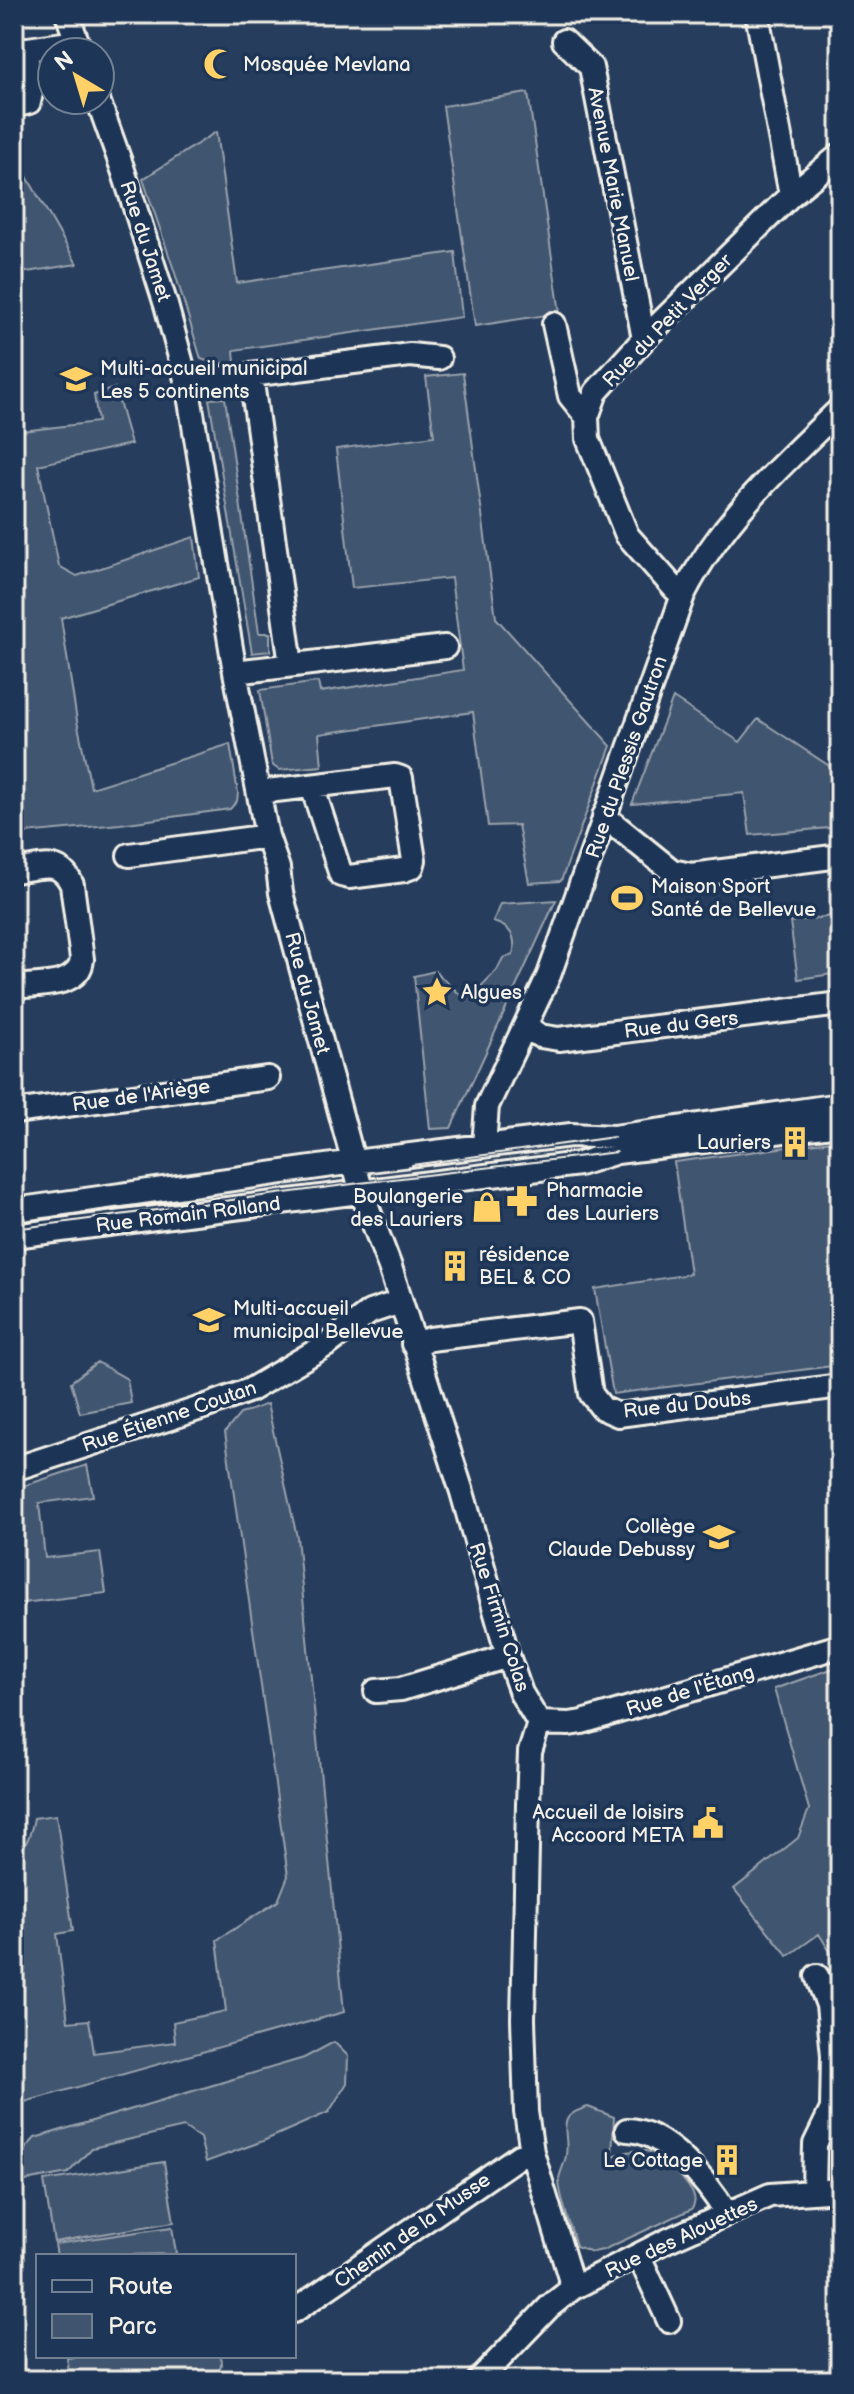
<svg xmlns="http://www.w3.org/2000/svg" width="854" height="2394" viewBox="0 0 854 2394" font-family="'Balsamiq Sans',sans-serif">
	<rect width="100%" height="100%" fill="#263d5d"/>
	<filter id="ink" filterUnits="userSpaceOnUse"><feTurbulence type="fractalNoise" baseFrequency=".0125" numOctaves="2"/><feDisplacementMap in="SourceGraphic" scale="16" xChannelSelector="R" yChannelSelector="G"/><feConvolveMatrix kernelMatrix="1 2 1 2 8 2 1 2 1" color-interpolation-filters="sRGB"/></filter>
	<g filter="url(#ink)">
		<path fill="#40546f" stroke="#9aa2ac" stroke-width="2" d="M528 93 560 313 475 326 443 106Z
			M216 132 237 283 455 252 462 317 234 350 235 362 215 364 201 359 175 273 143 179Z
			M14 154 77 264 14 274Z
			M463 373 496 618 611 746 561 881 529 883 518 825 488 826 473 712 319 734 322 766 279 770 272 765 260 690 318 682 320 692 463 670 451 578 352 588 336 449 434 436 426 377Z
			M115 388 131 444 38 465 59 566 77 576 194 537 199 577 61 618 77 721 91 788 230 744 238 793 237 801 230 809 120 824 14 834V806L23 805 14 738V432L98 422 94 395Z
			M225 398 259 633H270V651L252 653 209 399Z
			M673 698 740 742 758 719 840 773V827L750 835 744 793 632 804Z
			M556 900 451 1128 430 1129 414 976 435 971 467 1001 497 970 503 958 513 955C517 937 511 927 493 922L500 904Z
			M840 915V973L798 979 790 922Z
			M840 1140V1365L613 1394 595 1289 690 1274 674 1162Z
			M97 1362 127 1379 131 1403 80 1413 71 1382Z
			M267 1404 297 1537 344 2012 14 2105V1856C27 1847 31 1833 34 1818L56 1815 73 1931 57 1934 68 2022 89 2020 94 2053 175 2042 173 2022 226 2011 217 1940 278 1901 288 1876 225 1432 240 1414Z
			M87 1465 93 1496 39 1503 45 1558 100 1552 106 1593 14 1604V1489Z
			M840 1666V1965L839 1966 819 1934 788 1956 734 1889 798 1838 809 1809 774 1689Z
			M334 2042 348 2056 347 2083 329 2112 263 2141 206 2162 200 2138 184 2127 92 2148 68 2173 14 2183V2161L35 2138 304 2058Z
			M588 2107 614 2117 612 2156C625 2153 637 2148 650 2152 662 2155 691 2185 694 2197 696 2202 694 2204 692 2209L603 2250 592 2252 576 2246C572 2230 558 2193 559 2179 560 2171 565 2164 566 2155 570 2132 553 2116 588 2107Z
			M164 2162 174 2222 54 2242 44 2181Z
			M172 2227 176 2254 57 2256 55 2244Z
			M84 2356H220C222 2364 221 2369 216 2375L188 2380H70L67 2358Z"/>
		<g fill="none" stroke-linecap="round" stroke-linejoin="round">
			<defs>
				<path id="minor" d="M67 14 81 52
					M757 14 791 195
					M564 41 591 67 644 339
					M14 51 77 42
					M98 100 123 170 166 305 187 383 235 672 267 836 278 868 281 893 362 1193 390 1267 462 1492 508 1656 521 1693 539 1723 530 1752 528 1804 523 2019 526 2112 532 2152 573 2288
					M14 106 29 102 31 93 26 49
					M554 324 570 396 587 417
					M251 375 291 665
					M187 383 410 355 439 358
					M683 595 675 589 627 535 588 439 587 417 596 392 644 339 791 195 840 155
					M235 672 445 647
					M259 792 395 776 401 778 414 860 412 867 404 870 349 877 341 875 312 786
					M604 816 672 871 691 875 840 856
					M129 855 267 836
					M14 871C39 868 60 857 72 885L82 959C80 988 36 984 14 987
					M525 1026 540 1036 559 1039 840 1004
					M14 1112 268 1078
					M484 1146 487 1106 549 975 683 595C721 520 780 466 840 409
					M14 1210 354 1162 571 1135 614 1137 840 1105
					M14 1236 579 1164 617 1152 840 1124
					M413 1344 430 1339 580 1321 591 1394 602 1408 618 1415 840 1386
					M14 1469 204 1407 250 1390 328 1344 370 1312 400 1302
					M376 1691 401 1689 508 1656
					M539 1723 569 1724 582 1722 840 1646
					M627 2130C665 2130 708 2182 726 2213
					M814 2191 815 2144 832 2109 833 2055 828 2005 817 1976
					M639 2256 669 2321
					M294 2311 519 2156 532 2152
					M479 2380 549 2307 573 2288 666 2241 770 2195 840 2190"/>
			</defs>
			<use href="#minor" stroke="#f4f1e8" stroke-width="28"/>
			<use href="#minor" stroke="#1d3557" stroke-width="22"/>
			<path stroke="#f4f1e8" stroke-width="2" d="M412 1165 614 1137
				M14 1229 360 1183 617 1152"/>
		</g>
	</g>
	<defs>
		<symbol id="mosque-bare" viewBox="-9 -9 18 18"><path d="M3.5-4.9A6 6 0 1 0 3.5 4.9A5 5 0 1 1 3.5-4.9Z" fill="#ffd166" stroke="#1d3557" stroke-width="2.5" paint-order="stroke"/></symbol>
		<symbol id="school-bare" viewBox="-9 -9 18 18"><path d="M0-5L7-2L0 1L-7-2ZM-4 1L0 2.5L4 1V4Q0 6-4 4Z" fill="#ffd166" stroke="#1d3557" stroke-width="2.5" paint-order="stroke"/></symbol>
		<symbol id="stadium-bare" viewBox="-9 -9 18 18"><path d="M0-5a6.5 5 0 1 0 0 10a6.5 5 0 1 0 0-10ZM-3.5-1.8h7v3.6h-7Z" fill="#ffd166" stroke="#1d3557" stroke-width="2.5" paint-order="stroke"/></symbol>
		<symbol id="sight-bare" viewBox="-9 -9 18 18"><path d="M0-6L1.8-2.2L6-1.7L2.9 1.2L3.7 5.4L0 3.3L-3.7 5.4L-2.9 1.2L-6-1.7L-1.8-2.2Z" fill="#ffd166" stroke="#1d3557" stroke-width="2.5" paint-order="stroke"/></symbol>
		<symbol id="building-bare" viewBox="-9 -9 18 18"><path d="M-4-6H4V6H1V3H-1V6H-4ZM-2.5-4.3h1.7v1.8h-1.7ZM.8-4.3h1.7v1.8H.8ZM-2.5-1h1.7V.8h-1.7ZM.8-1h1.7V.8H.8Z" fill="#ffd166" stroke="#1d3557" stroke-width="2.5" paint-order="stroke"/></symbol>
		<symbol id="pharmacy-bare" viewBox="-9 -9 18 18"><path d="M-2-6h4v4h4v4h-4v4h-4v-4h-4v-4h4Z" fill="#ffd166" stroke="#1d3557" stroke-width="2.5" paint-order="stroke"/></symbol>
		<symbol id="shop-bare" viewBox="-9 -9 18 18"><path d="M-5-2.5h2.3a2.7 3.5 0 0 1 5.4 0H5L5.5 6h-11ZM-1.5-2.5h3a1.5 2.3 0 0 0-3 0Z" fill="#ffd166" stroke="#1d3557" stroke-width="2.5" paint-order="stroke"/></symbol>
		<symbol id="civic-bare" viewBox="-9 -9 18 18"><path d="M-.6-6.5H3V-4.5H.6V-3L4-1V1h2V6H-6V1h2V-1L-.6-3ZM-1.2 2.5V6h2.4V2.5Z" fill="#ffd166" stroke="#1d3557" stroke-width="2.5" paint-order="stroke"/></symbol>
	</defs>
	<g fill-rule="evenodd">
		<use href="#mosque-bare" x="197" y="42" width="44" height="44"/>
		<use href="#school-bare" x="54" y="357" width="44" height="44"/>
		<use href="#stadium-bare" x="605" y="876" width="44" height="44"/>
		<use href="#sight-bare" x="415" y="970" width="44" height="44"/>
		<use href="#building-bare" x="773" y="1120" width="44" height="44"/>
		<use href="#pharmacy-bare" x="500" y="1179" width="44" height="44"/>
		<use href="#shop-bare" x="465" y="1185" width="44" height="44"/>
		<use href="#building-bare" x="433" y="1244" width="44" height="44"/>
		<use href="#school-bare" x="187" y="1298" width="44" height="44"/>
		<use href="#school-bare" x="697" y="1515" width="44" height="44"/>
		<use href="#civic-bare" x="686" y="1801" width="44" height="44"/>
		<use href="#building-bare" x="705" y="2138" width="44" height="44"/>
	</g>
	<g text-anchor="middle" stroke-width="7" stroke-linejoin="round" paint-order="stroke">
		<g font-size="20" fill="#f4f1e8" stroke="#1d3557" text-anchor="start">
			<text x="243" y="71">Mosquée Mevlana</text>
			<text x="100" y="375">Multi-accueil municipal<tspan x="100" dy="23">Les 5 continents</tspan></text>
			<text x="651" y="893">Maison Sport<tspan x="651" dy="23">Santé de Bellevue</tspan></text>
			<text x="461" y="999">Algues</text>
			<text x="771" y="1149" text-anchor="end">Lauriers</text>
			<text x="546" y="1197">Pharmacie<tspan x="546" dy="23">des Lauriers</tspan></text>
			<text x="463" y="1203" text-anchor="end">Boulangerie<tspan x="463" dy="23">des Lauriers</tspan></text>
			<text x="479" y="1261">résidence<tspan x="479" dy="23">BEL &amp; CO</tspan></text>
			<text x="233" y="1315">Multi-accueil<tspan x="233" dy="23">municipal Bellevue</tspan></text>
			<text x="695" y="1533" text-anchor="end">Collège<tspan x="695" dy="23">Claude Debussy</tspan></text>
			<text x="684" y="1819" text-anchor="end">Accueil de loisirs<tspan x="684" dy="23">Accoord META</tspan></text>
			<text x="703" y="2167" text-anchor="end">Le Cottage</text>
		</g>
		<g font-size="20" fill="#f4f1e8" stroke="#1d3557">
			<text transform="translate(614 184) rotate(79)" y="7">Avenue Marie Manuel</text>
			<text transform="translate(146 241) rotate(72)" y="7">Rue du Jamet</text>
			<text transform="translate(667 320) rotate(-46)" y="7">Rue du Petit Verger</text>
			<text transform="translate(626 757) rotate(-71)" y="7">Rue du Plessis Gautron</text>
			<text transform="translate(308 993) rotate(75)" y="7">Rue du Jamet</text>
			<text transform="translate(681 1024) rotate(-7)" y="7">Rue du Gers</text>
			<text transform="translate(141 1095) rotate(-8)" y="7">Rue de l'Ariège</text>
			<text transform="translate(188 1214) rotate(-7)" y="7">Rue Romain Rolland</text>
			<text transform="translate(687 1404) rotate(-6)" y="7">Rue du Doubs</text>
			<text transform="translate(169 1416) rotate(-19)" y="7">Rue Étienne Coutan</text>
			<text transform="translate(500 1617) rotate(72)" y="7">Rue Firmin Colas</text>
			<text transform="translate(690 1690) rotate(-17)" y="7">Rue de l'Étang</text>
			<text transform="translate(412 2230) rotate(-35)" y="7">Chemin de la Musse</text>
			<text transform="translate(681 2237) rotate(-25)" y="7">Rue des Alouettes</text>
		</g>
	</g>
	<rect width="854" height="2394" fill="none" stroke="#1d3557" stroke-width="48"/>
	<rect x="24" y="24" width="806" height="2346" fill="none" stroke="#f4f1e8" stroke-width="3" filter="url(#ink)"/>
	<rect x="36" y="2254" width="260" height="104" fill="#1d3557" stroke="#738091" stroke-width="2"/>
	<rect x="52" y="2280" width="40" height="12" fill="#1d3557" stroke="#738091" stroke-width="2"/>
	<text x="108" y="2294" font-size="24" fill="#f4f1e8">Route</text>
	<rect x="52" y="2314" width="40" height="24" fill="#40546f" stroke="#738091" stroke-width="2"/>
	<text x="108" y="2334" font-size="24" fill="#f4f1e8">Parc</text>
	<g transform="translate(76 76) rotate(322)"><circle r="38" fill="#1d3557" stroke="#738091" stroke-width="2"/>
	<path d="M0-6L14 30L0 20L-14 30Z" fill="#ffd166"/>
	<text y="-12" font-size="22" font-weight="bold" text-anchor="middle" fill="#f4f1e8">N</text>
	</g>
</svg>
